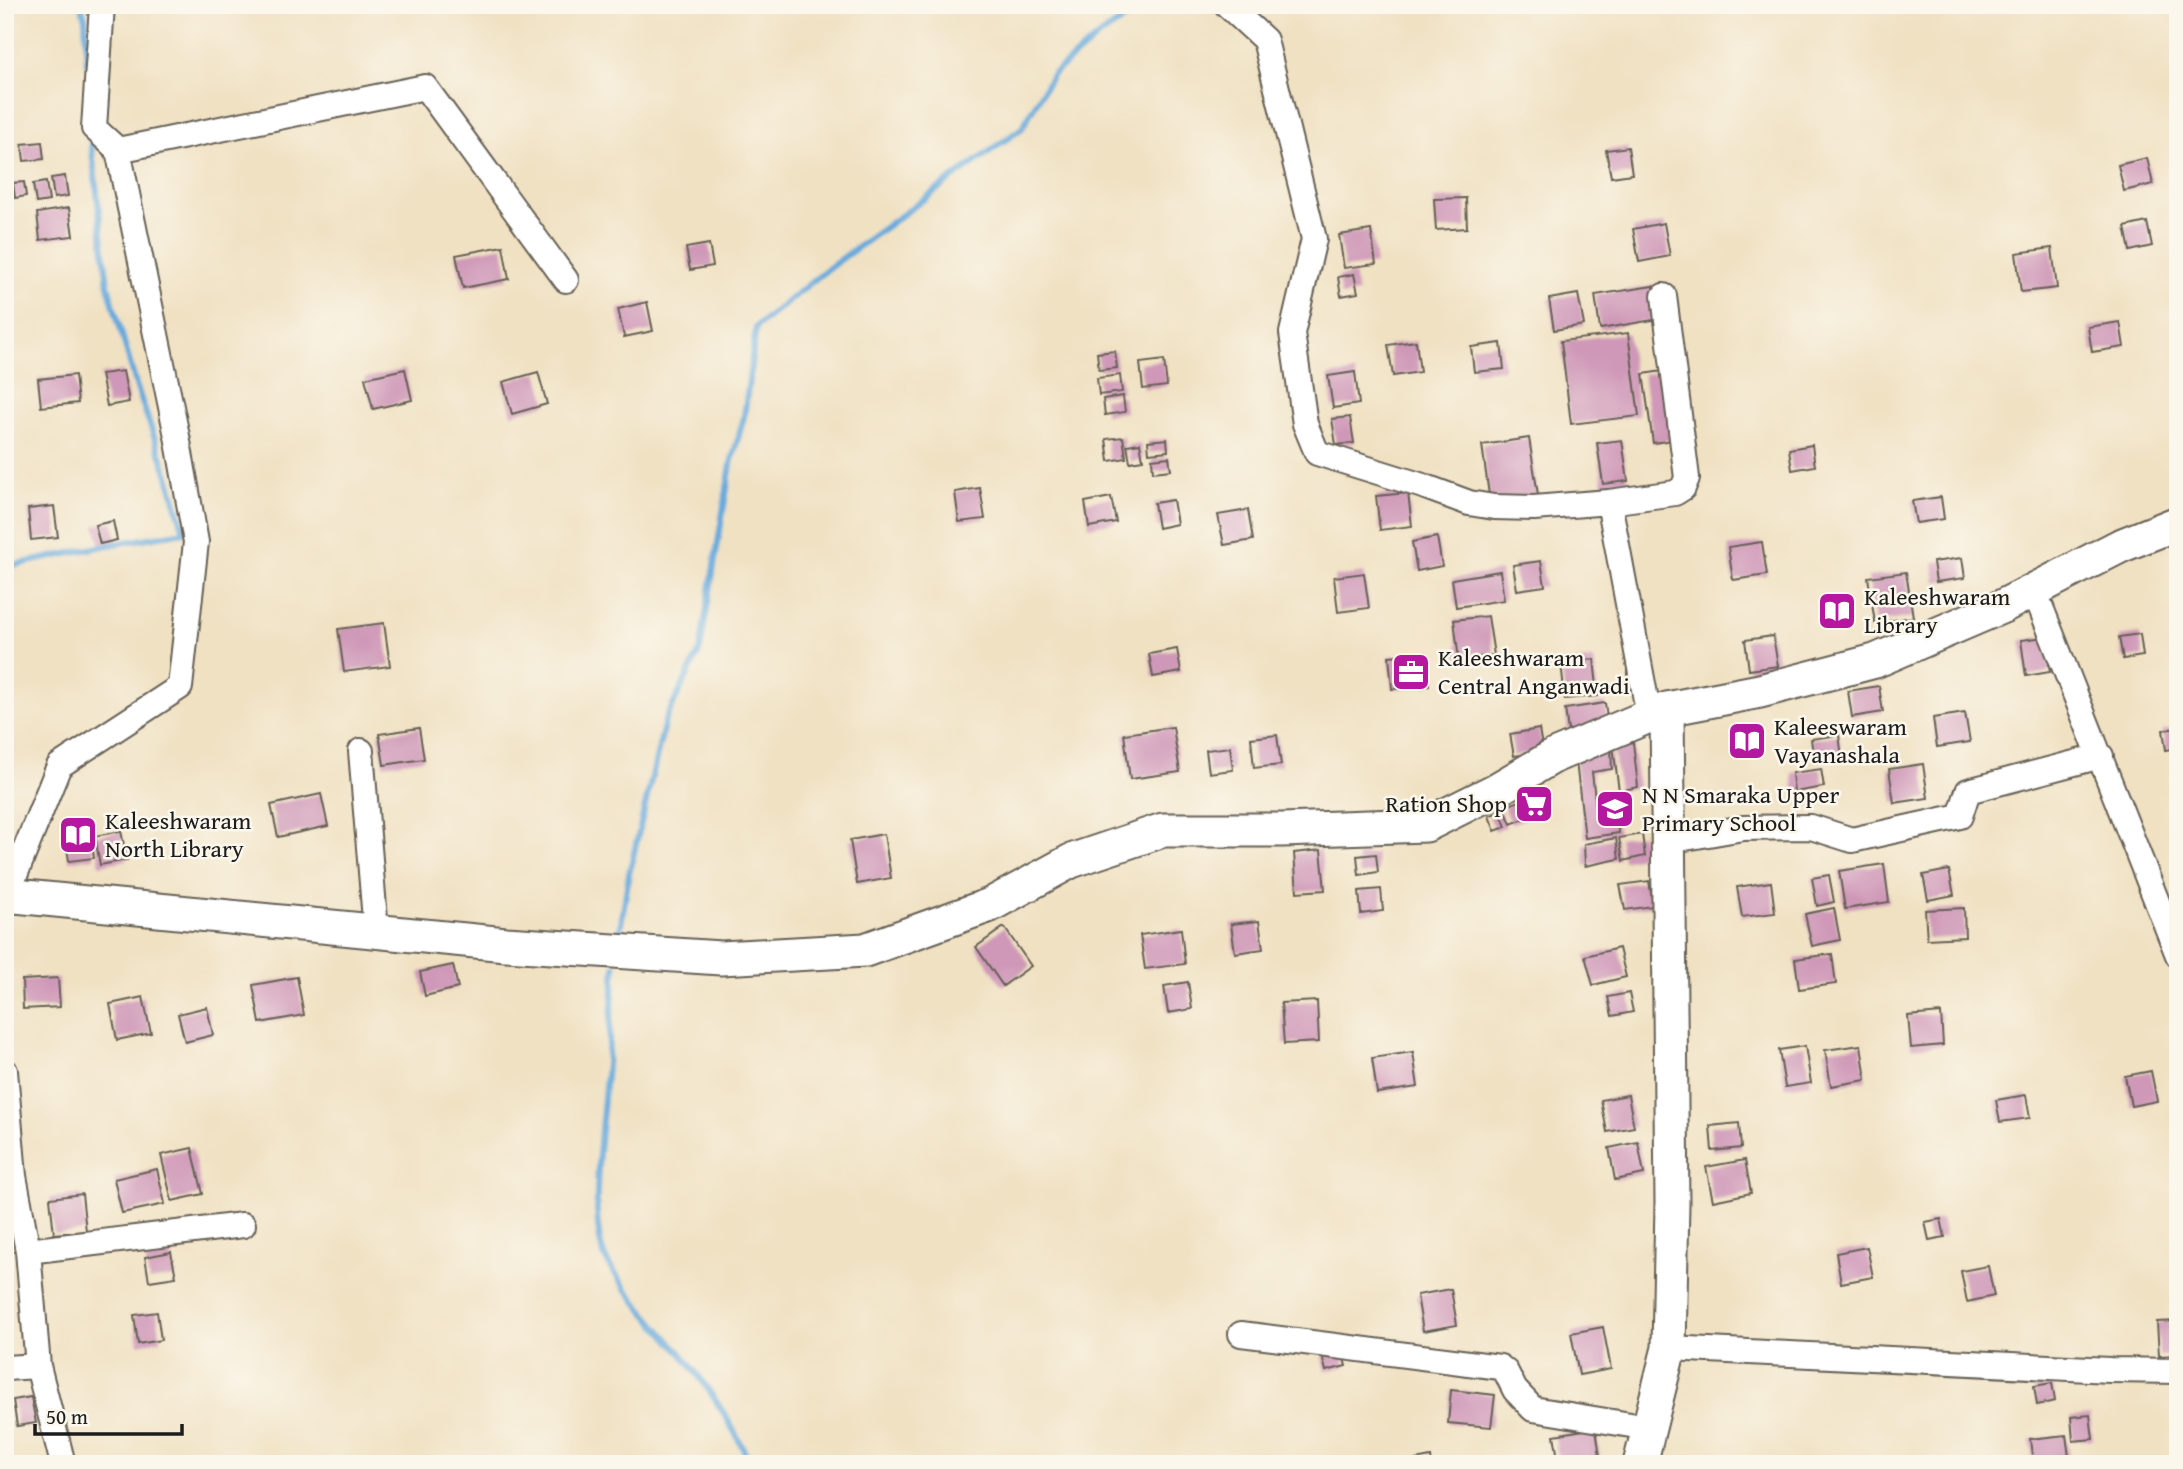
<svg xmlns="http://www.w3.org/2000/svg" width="2183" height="1469" viewBox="0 0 2183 1469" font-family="'Gentium Book Plus',serif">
	<rect width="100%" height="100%" fill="#fbf7ec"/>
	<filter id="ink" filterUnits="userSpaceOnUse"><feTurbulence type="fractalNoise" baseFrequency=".0143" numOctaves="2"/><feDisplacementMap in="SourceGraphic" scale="14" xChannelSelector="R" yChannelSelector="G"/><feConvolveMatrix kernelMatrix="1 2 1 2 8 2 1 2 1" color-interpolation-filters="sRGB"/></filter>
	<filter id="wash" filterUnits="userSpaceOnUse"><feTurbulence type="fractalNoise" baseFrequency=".00686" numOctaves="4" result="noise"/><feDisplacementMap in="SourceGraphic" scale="28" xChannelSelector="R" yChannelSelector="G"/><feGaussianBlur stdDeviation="1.57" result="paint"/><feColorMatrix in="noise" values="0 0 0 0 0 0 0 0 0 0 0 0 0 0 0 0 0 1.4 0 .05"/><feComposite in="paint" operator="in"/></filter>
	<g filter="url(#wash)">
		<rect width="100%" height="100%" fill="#f0e1c2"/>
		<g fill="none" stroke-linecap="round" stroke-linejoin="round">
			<path stroke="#68aadc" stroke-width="6" d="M81 5 85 18 87 64
				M5 567 108 545 184 532 168 476 137 388 108 285 90 134
				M619 937 629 874 665 721 700 650 731 464 744 417 756 327 829 268 1022 128 1052 75 1100 35 1146 5
				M615 966C612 1010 608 1054 604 1098 601 1136 588 1228 607 1261 625 1291 649 1317 673 1344 701 1375 734 1425 750 1464"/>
		</g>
		<g id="blocks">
			<path fill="#cf98b8" d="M42 142 44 159 24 161 22 144Z
				M1628 147 1632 174 1611 177 1606 150Z
				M2147 158 2153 184 2124 191 2118 165Z
				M65 176 68 196 54 198 51 178Z
				M24 182 26 196 15 198 13 183Z
				M46 182 49 201 36 203 33 184Z
				M1466 198 1467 228 1436 230 1434 199Z
				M69 208 73 236 40 240 37 213Z
				M2147 222 2152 246 2130 251 2125 227Z
				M1664 223 1670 256 1639 262 1633 229Z
				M1371 230 1376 264 1344 268 1339 235Z
				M709 244 713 266 690 270 686 248Z
				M503 246 509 279 463 288 456 255Z
				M2052 248 2057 288 2021 292 2016 253Z
				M1354 274 1358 293 1341 296 1338 277Z
				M1653 286 1659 319 1600 329 1595 295Z
				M1578 294 1584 325 1554 330 1549 299Z
				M647 302 653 331 624 337 618 309Z
				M2120 322 2124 347 2092 352 2088 327Z
				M1628 333 1639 416 1571 424 1561 341Z
				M1416 341 1420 372 1393 376 1388 345Z
				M1501 343 1504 369 1474 372 1471 347Z
				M1115 351 1117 368 1099 370 1097 353Z
				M1164 360 1167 386 1143 389 1140 363Z
				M405 369 412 400 373 409 365 378Z
				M1669 370 1679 439 1653 443 1643 374Z
				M123 371 129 402 107 406 101 374Z
				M538 372 547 404 512 414 503 382Z
				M1355 372 1359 404 1333 408 1328 376Z
				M75 375 78 403 41 407 38 379Z
				M1120 375 1122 392 1099 395 1097 378Z
				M1123 396 1125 412 1105 415 1103 399Z
				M1350 417 1354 443 1336 445 1332 419Z
				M1123 437 1126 458 1109 461 1106 439Z
				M1529 438 1538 495 1490 502 1482 445Z
				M1167 439 1168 451 1149 453 1148 441Z
				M1622 440 1628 481 1603 484 1597 443Z
				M1140 443 1143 460 1130 462 1127 445Z
				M1812 445 1815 466 1792 470 1789 449Z
				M1169 457 1171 470 1153 472 1152 459Z
				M980 488 985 519 959 522 955 492Z
				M1408 493 1412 526 1380 530 1376 496Z
				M1111 497 1116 522 1089 527 1085 502Z
				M1941 497 1944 519 1916 523 1912 501Z
				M1173 500 1177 524 1158 528 1154 503Z
				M54 506 58 537 31 540 28 509Z
				M1248 510 1253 540 1224 545 1218 515Z
				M113 521 117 540 100 544 95 525Z
				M1437 537 1442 566 1417 571 1412 542Z
				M1762 542 1767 575 1733 580 1728 547Z
				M1962 558 1965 578 1936 582 1933 562Z
				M1541 561 1545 586 1517 590 1513 565Z
				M1500 571 1504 600 1456 607 1452 579Z
				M1906 572 1913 617 1875 623 1868 577Z
				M1364 573 1369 608 1338 612 1334 577Z
				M1488 616 1494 655 1459 660 1454 620Z
				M384 623 390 666 344 672 338 629Z
				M2140 634 2143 656 2123 659 2119 637Z
				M1773 636 1778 666 1749 670 1745 640Z
				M2045 637 2050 672 2026 676 2021 640Z
				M1177 649 1181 672 1153 677 1149 654Z
				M1426 653 1429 686 1392 689 1389 656Z
				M1594 659 1598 696 1565 699 1561 662Z
				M1879 686 1883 712 1852 717 1848 691Z
				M1605 703 1608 725 1568 731 1565 709Z
				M1965 713 1970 742 1937 747 1933 718Z
				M1173 727 1180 772 1130 779 1124 734Z
				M419 728 424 759 384 765 379 734Z
				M2178 728V748L2166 750 2163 730Z
				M1539 729 1543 752 1514 756 1510 734Z
				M1277 735 1281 765 1254 768 1251 738Z
				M1839 735 1842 757 1814 761 1811 739Z
				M1633 742 1638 787 1619 791 1613 746Z
				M1230 747 1233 770 1209 773 1206 750Z
				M1611 749 1612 769 1592 772 1597 817 1614 815 1619 833 1585 838 1575 753Z
				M1923 764 1928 798 1894 803 1889 769Z
				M1821 769 1824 787 1794 792 1792 773Z
				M321 794 328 826 278 837 271 805Z
				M1535 795 1541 812 1511 824 1504 807Z
				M1500 811 1506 827 1495 831 1489 816Z
				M88 819 94 858 69 861 63 823Z
				M121 831 127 860 100 865 95 836Z
				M884 834 891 878 857 884 850 840Z
				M1642 834 1645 856 1623 861 1619 838Z
				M1616 838 1619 859 1585 866 1584 844Z
				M1321 850 1325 890 1297 892 1294 853Z
				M1376 854 1378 872 1359 875 1357 856Z
				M1884 864 1889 902 1845 909 1839 871Z
				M1949 870 1954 895 1928 900 1923 875Z
				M1829 875 1834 902 1817 906 1812 878Z
				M1649 881 1653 906 1625 910 1620 885Z
				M1771 882 1775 913 1742 917 1737 887Z
				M1381 889 1383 911 1361 914 1359 891Z
				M1834 908 1840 940 1812 946 1805 914Z
				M1964 908 1965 937 1927 939 1925 910Z
				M1259 921 1263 949 1235 953 1231 924Z
				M1004 927 1031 966 1003 986 976 947Z
				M1181 929 1185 964 1145 969 1140 935Z
				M1619 948 1626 977 1593 985 1585 956Z
				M1832 954 1836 984 1799 989 1795 959Z
				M453 965 458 988 425 996 420 972Z
				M297 977 304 1015 260 1023 253 985Z
				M58 978 60 1007 23 1009 22 980Z
				M1188 982 1192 1009 1168 1013 1164 986Z
				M1629 993 1633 1012 1612 1016 1608 997Z
				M143 997 151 1033 117 1040 110 1004Z
				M1317 1001 1319 1042 1284 1044 1281 1003Z
				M207 1007 213 1035 185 1042 178 1014Z
				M1941 1013 1943 1045 1911 1048 1908 1016Z
				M1861 1045 1866 1080 1831 1086 1825 1050Z
				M1805 1046 1811 1083 1785 1087 1779 1050Z
				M1413 1052 1418 1087 1377 1093 1372 1058Z
				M2151 1071 2157 1101 2131 1106 2125 1076Z
				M1628 1095 1634 1127 1607 1132 1601 1100Z
				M2026 1095 2030 1118 2000 1122 1996 1100Z
				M1739 1123 1741 1148 1712 1151 1710 1126Z
				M1638 1142 1644 1174 1615 1180 1609 1148Z
				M192 1148 203 1194 172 1201 161 1155Z
				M1745 1160 1751 1193 1713 1201 1706 1167Z
				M157 1169 165 1204 122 1213 114 1179Z
				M82 1194 86 1231 54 1234 50 1198Z
				M1941 1219 1945 1237 1929 1240 1925 1222Z
				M1867 1247 1873 1277 1841 1283 1836 1253Z
				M171 1252 176 1277 149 1281 145 1257Z
				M1988 1266 1994 1296 1967 1302 1961 1271Z
				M1451 1289 1457 1325 1423 1331 1417 1295Z
				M157 1312 161 1340 138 1344 134 1315Z
				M2178 1321V1355L2159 1356 2157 1322Z
				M1603 1327 1611 1369 1579 1375 1571 1333Z
				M1342 1351 1346 1366 1326 1371 1322 1356Z
				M2052 1383 2055 1401 2037 1405 2034 1386Z
				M1451 1390 1495 1395 1491 1427 1448 1423Z
				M31 1397 36 1423 17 1426 13 1400Z
				M2090 1415 2093 1439 2073 1441 2071 1417Z
				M1596 1428 1601 1464H1559L1554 1435Z
				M2066 1435 2070 1464H2033L2030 1439Z
				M1431 1457 1432 1464H1415V1460Z"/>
		</g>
	</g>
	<g filter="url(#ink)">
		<use href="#blocks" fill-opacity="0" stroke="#666156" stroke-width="2"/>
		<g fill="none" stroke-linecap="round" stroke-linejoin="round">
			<defs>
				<path id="street" d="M1227 5 1265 40 1314 239 1292 333 1305 424 1317 453 1423 486 1469 503 1494 507 1534 508 1609 502
					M118 150 425 87 566 280
					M2034 590 2178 955
					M1649 716 1609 502 1675 493 1683 488 1687 478 1664 296
					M361 751 376 932
					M1668 841 1743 828 1811 827 1852 840 1960 816 1968 791 2101 756
					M7 895 59 766 180 687 196 542 177 436 118 150 94 128 102 5
					M5 1071 14 1176 28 1251 38 1366 63 1464
					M28 1251 243 1225
					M1241 1334 1500 1367 1506 1372 1515 1390 1533 1409 1649 1428
					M1669 1348 2110 1370 2178 1371
					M5 1368 38 1366"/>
				<path id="secondary" d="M5 895 506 944 721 958 865 950 990 905 1071 861 1163 830H1282L1426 825 1496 790 1554 756 1649 716 1667 709 1760 691 1875 661 2003 606 2120 546 2178 523
					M1640 1464 1669 1348 1672 1204 1667 709"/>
			</defs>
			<use href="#street" stroke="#666156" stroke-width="28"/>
			<use href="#secondary" stroke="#666156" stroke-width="37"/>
			<use href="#street" stroke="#fff" stroke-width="24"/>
			<use href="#secondary" stroke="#fff" stroke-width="33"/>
		</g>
	</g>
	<defs>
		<symbol id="library-square" viewBox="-11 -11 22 22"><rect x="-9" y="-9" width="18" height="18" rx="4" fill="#b5179e" stroke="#fbf7ec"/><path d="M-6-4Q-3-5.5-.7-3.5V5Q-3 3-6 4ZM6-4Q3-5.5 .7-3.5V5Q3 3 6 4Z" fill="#fff"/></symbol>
		<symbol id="office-square" viewBox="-11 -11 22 22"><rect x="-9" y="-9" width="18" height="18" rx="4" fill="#b5179e" stroke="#fbf7ec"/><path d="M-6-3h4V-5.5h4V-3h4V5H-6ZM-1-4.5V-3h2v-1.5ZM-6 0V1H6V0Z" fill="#fff"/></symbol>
		<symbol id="supermarket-square" viewBox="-11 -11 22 22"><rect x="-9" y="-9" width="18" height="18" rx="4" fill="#b5179e" stroke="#fbf7ec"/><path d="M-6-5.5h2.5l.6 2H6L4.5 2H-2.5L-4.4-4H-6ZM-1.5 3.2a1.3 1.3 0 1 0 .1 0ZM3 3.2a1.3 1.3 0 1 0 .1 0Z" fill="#fff"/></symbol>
		<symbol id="school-square" viewBox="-11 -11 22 22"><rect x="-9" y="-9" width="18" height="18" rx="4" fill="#b5179e" stroke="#fbf7ec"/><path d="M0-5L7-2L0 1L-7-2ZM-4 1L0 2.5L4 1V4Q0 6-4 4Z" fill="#fff"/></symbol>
	</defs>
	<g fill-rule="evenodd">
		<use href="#library-square" x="1815" y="589" width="44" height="44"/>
		<use href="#office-square" x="1389" y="650" width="44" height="44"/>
		<use href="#library-square" x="1725" y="719" width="44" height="44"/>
		<use href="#supermarket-square" x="1512" y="782" width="44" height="44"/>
		<use href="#school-square" x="1593" y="787" width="44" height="44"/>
		<use href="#library-square" x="56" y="813" width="44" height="44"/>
	</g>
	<g text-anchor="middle" stroke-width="5" stroke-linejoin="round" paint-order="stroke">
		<g font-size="24" fill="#1c1c1c" stroke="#fbf7ec" text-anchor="start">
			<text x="1864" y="605">Kaleeshwaram<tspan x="1864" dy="28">Library</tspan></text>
			<text x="1438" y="666">Kaleeshwaram<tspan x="1438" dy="28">Central Anganwadi</tspan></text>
			<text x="1774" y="735">Kaleeswaram<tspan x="1774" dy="28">Vayanashala</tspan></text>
			<text x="1642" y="803">N N Smaraka Upper<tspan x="1642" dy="28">Primary School</tspan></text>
			<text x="1507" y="812" text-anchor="end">Ration Shop</text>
			<text x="105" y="829">Kaleeshwaram<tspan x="105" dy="28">North Library</tspan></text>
		</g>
	</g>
	<rect width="2183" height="1469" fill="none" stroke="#fbf7ec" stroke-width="28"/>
	<path d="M35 1424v10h147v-10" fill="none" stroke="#1c1c1c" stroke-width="3.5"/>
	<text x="46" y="1424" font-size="21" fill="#1c1c1c" stroke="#fbf7ec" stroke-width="5" paint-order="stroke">50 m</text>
</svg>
